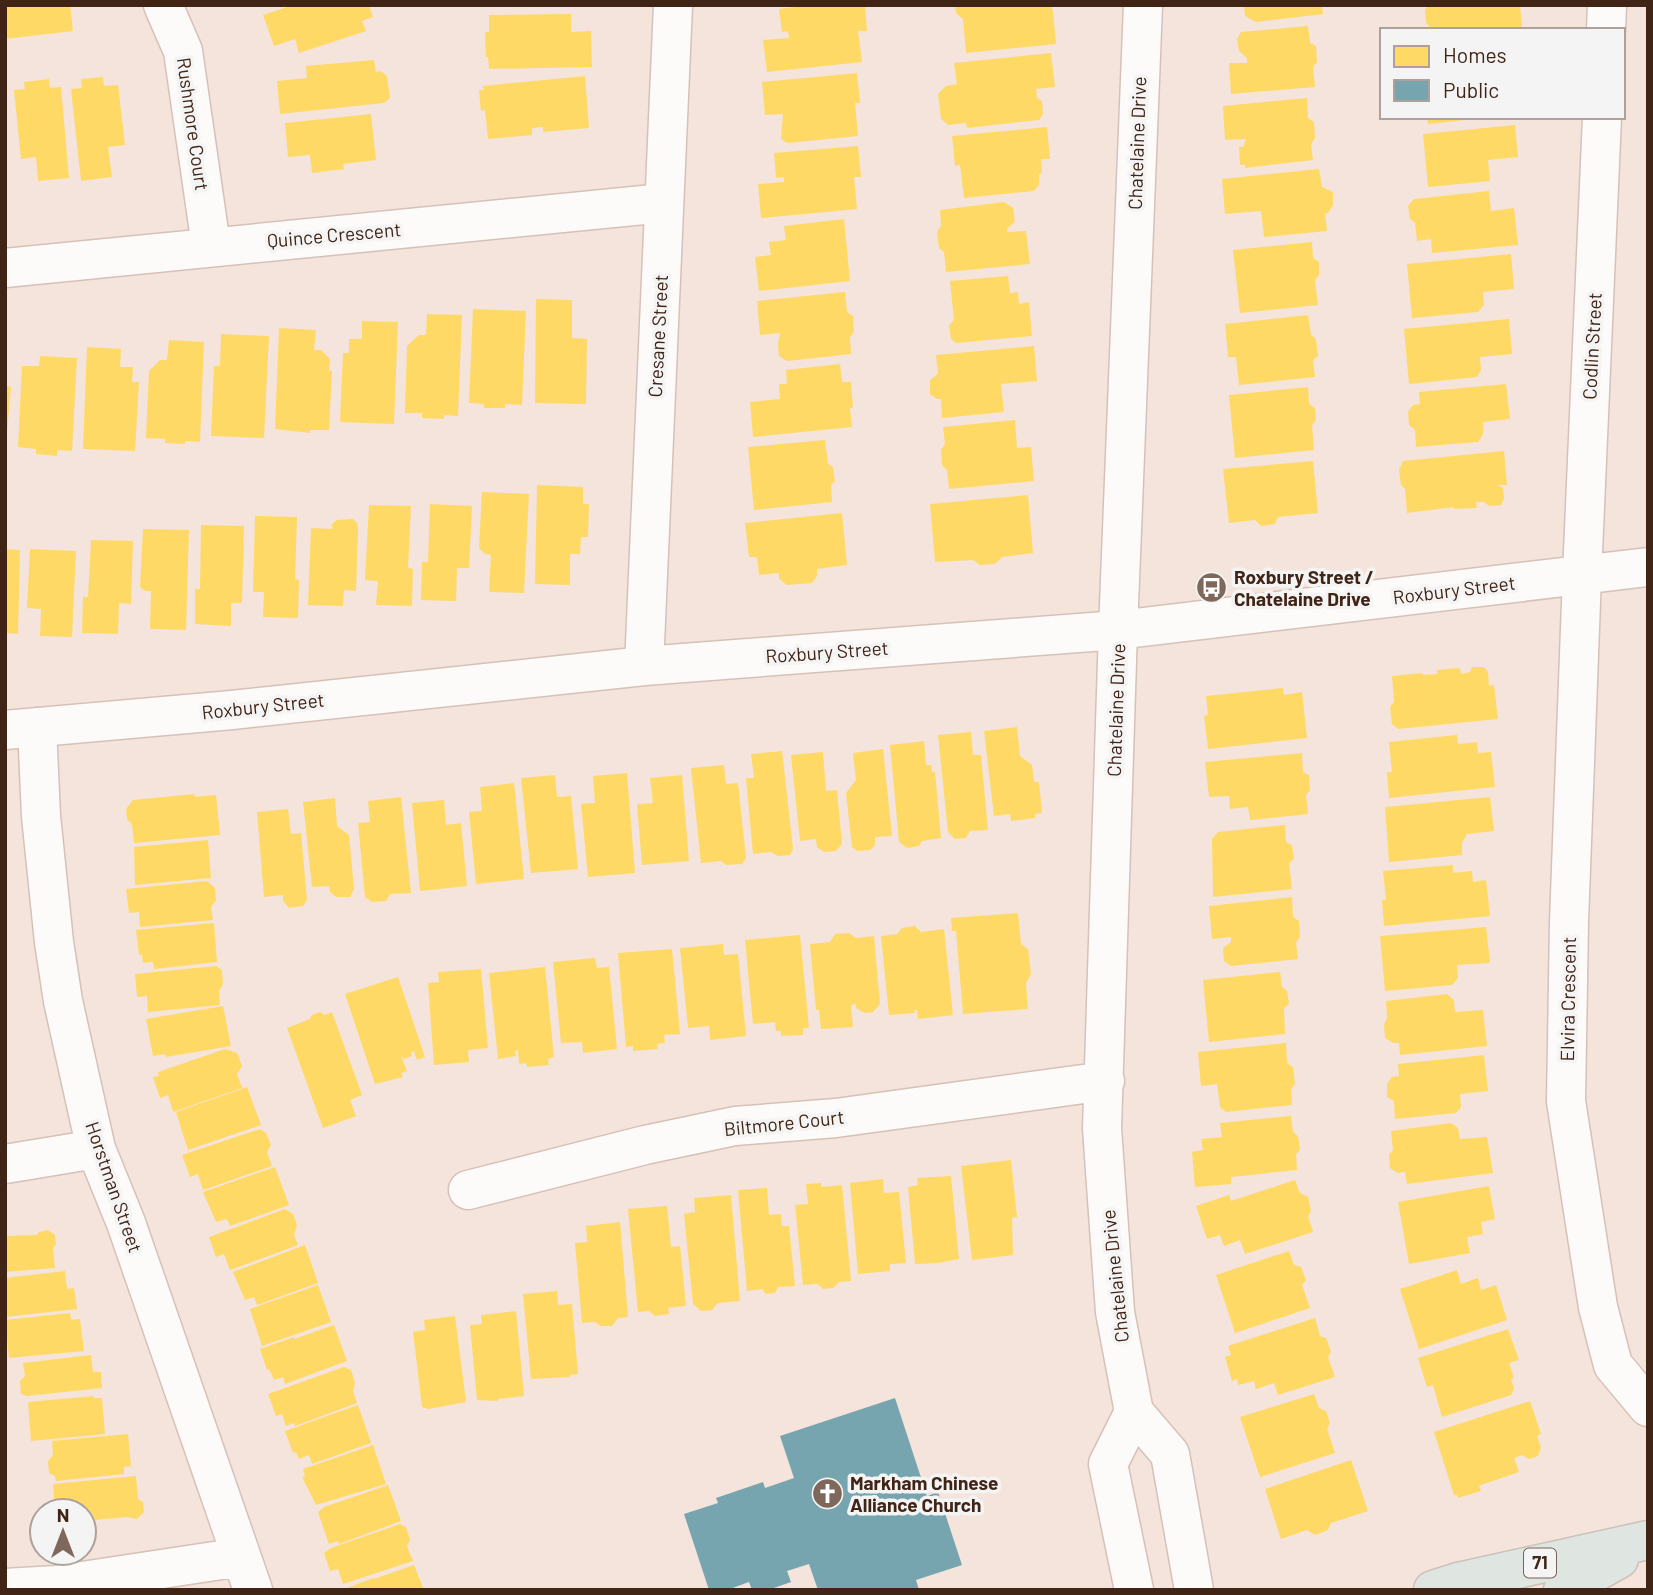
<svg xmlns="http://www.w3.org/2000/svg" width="1653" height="1595" viewBox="0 0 1653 1595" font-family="Barlow,sans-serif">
	<rect width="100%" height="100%" fill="#f4e4dc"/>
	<path fill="#ffd966" d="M5 5H70L73 31 5 39Z
		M293 5H369L373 17 362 21 366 31 299 53 295 39 274 46 263 15Z
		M814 5H865L867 31H858L862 62 767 72 763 40 789 38 788 31 782 32 779 9Z
		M955 5H1050L1053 11 1056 44 966 53 963 19 956 13Z
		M1244 5H1322L1323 14 1256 22 1245 16Z
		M1429 5H1520L1522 28 1432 30 1426 22 1425 10Z
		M571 14V32L591 31 592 67 489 69 488 57H486L485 32H489V15Z
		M1308 26 1310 43 1316 46 1317 62 1313 67 1315 87 1231 94 1229 63H1247V58L1239 51 1237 39 1241 32Z
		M1051 53 1055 87 1036 89 1037 98 1042 101 1043 114 1039 120 967 128 966 123 948 125 941 119 938 94 946 86 957 84 954 63Z
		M374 60 376 72 380 71 387 76 390 98 384 103 280 114 277 81 307 78 306 66Z
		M857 73 860 103H855L858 136 787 143 781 139 783 114 765 115 762 82Z
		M585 76 589 128 543 132V127L532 128V135L488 139 485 110 481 111 479 90H484L483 86Z
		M103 77 104 86 118 85 125 145 108 147 112 177 81 181 71 89 82 88 81 79Z
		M49 79 50 88 61 87 69 178 38 181 36 157 21 159 14 90 25 89 24 82Z
		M1307 98 1308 118 1314 122 1315 138 1311 144 1313 160 1245 168V165H1240L1239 147H1243L1246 139 1225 140 1223 106Z
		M371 114 376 160 343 164 344 169 312 173 310 155 288 157 285 123Z
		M1427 117H1474V119L1428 124Z
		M1515 125 1518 157 1488 160 1490 181 1428 187 1423 134Z
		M1047 127 1050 159H1041L1042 173 1039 174V185L1034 191 964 198 960 165 955 166 952 136Z
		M858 146 861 177H854L857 209 761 218 758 184 784 182V177L776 178 774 153Z
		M1319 169 1322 187 1333 192V205L1328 213H1325L1327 231 1264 237 1261 211 1225 214 1222 179Z
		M1489 191 1491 211 1514 208 1518 245 1432 253 1431 239 1417 241 1415 223 1410 219 1408 206 1414 199Z
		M1004 202 1013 208 1015 221 1007 229V232L1026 231 1030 264 946 272 944 252 939 248 937 232 941 226 940 210Z
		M844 219 850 281 759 291 755 257 771 255 769 242 786 240 784 226Z
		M1312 242 1313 258 1319 262V275L1315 280 1318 305 1240 313 1233 250Z
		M1511 254 1514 289 1483 292 1484 305 1478 312 1412 318 1407 264Z
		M1008 276 1010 293 1018 292 1019 304 1029 302 1032 336 956 343 951 339 949 325 954 320 950 281Z
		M845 292 847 312 853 316 854 332 850 337 851 354 787 361 779 356 778 343 780 333 760 335 757 301Z
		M536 299 572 300V338L587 339 586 404 535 403Z
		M473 309 526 311 522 405 505 404V408H484V404L469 403Z
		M427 314 462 315 458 416 444 415V419L422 418V413H405L407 346 419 335H426Z
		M1308 315 1311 335 1316 339 1318 356 1313 360 1315 377 1239 385 1236 357H1228L1225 324Z
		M1509 319 1512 354 1480 357 1481 370 1477 377 1409 384 1404 329Z
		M362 321 398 322 394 424 340 422 343 353H349V339H362Z
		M279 328 316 330 314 350H321L330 359 329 371H332L329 430H310V433L275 429Z
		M221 334 269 336 264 438 211 436 214 366H220Z
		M169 340 204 342 200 442 185 441V444L165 443V439L146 438 149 371 160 360H167Z
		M1034 346 1037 381 1001 384 1004 412 942 418 941 399H937L930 394V380L938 374 936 355Z
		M87 347 121 349 120 367H133L132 382H139L135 451 83 449Z
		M40 356 77 358 72 451 57 450V456L36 454V449L18 447 22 366H39Z
		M840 364 842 382H851L853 408H850L852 427 753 437 750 402 780 399 779 384H787L786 370Z
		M1506 384 1510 419 1483 422V434L1478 442 1416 447 1415 430 1409 425 1408 412 1413 405 1420 404 1419 392Z
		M5 386 11 387 7 433H5Z
		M1308 387 1309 404 1315 408 1316 420 1312 425 1314 450 1235 458 1229 395Z
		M1015 420 1017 448 1031 447 1034 481 949 489 947 470 942 465 941 450 945 444 943 427Z
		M825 440 828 464 833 467 835 481 831 485 832 502 754 510 748 447Z
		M1504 451 1507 485H1498L1503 488 1504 499 1501 505 1489 506 1484 502H1476L1477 508 1454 509V507L1407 513 1405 489 1401 485 1399 470 1403 461Z
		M1313 461 1318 513 1278 517 1275 524 1261 526 1255 520 1229 523 1223 469Z
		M537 485 583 487V504H589L588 537H581L580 554H570V585L535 584Z
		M482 492 529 494 524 593 489 592 491 555 485 554 479 548Z
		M1028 495 1033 553 1002 557 995 564 980 565 973 560 935 562 930 504Z
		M430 504 472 506 469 568H457L456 601 421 600 422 562H428Z
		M369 505 411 506 408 568 413 569 412 606 376 605 378 581 365 580Z
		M842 513 847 565 817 569V576L812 583 787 585 779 579V573L759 575 757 557H749L745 523Z
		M255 516 297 517 295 579 299 580 298 618 263 617 264 592H253Z
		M353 519 357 523 358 530 356 591 344 590 343 606 308 605 311 528 332 529V524L337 520Z
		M201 525 244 526 242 603H231V626L195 624V589H200Z
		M143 529 189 530 186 630 150 629 151 591H145L140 587Z
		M91 540 133 541 131 604 119 603 118 634 82 633 83 597H88Z
		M5 549 20 550 18 634 5 633Z
		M30 549 76 551 72 637 40 636 41 609 27 608Z
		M1472 667H1484L1488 672 1489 686 1494 685 1498 719 1398 729 1392 724 1390 707 1394 702 1392 676 1422 673 1423 675 1437 674V670L1460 668 1461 674 1470 672Z
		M1283 688 1284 695 1302 692 1307 738 1208 749 1204 716 1208 715 1206 696Z
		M1017 727 1020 756 1032 765 1034 782H1039L1042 813 1035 814V818L1011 821 1010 814 994 816 984 731Z
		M971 732 973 755H981L988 830 970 831 966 838 955 839 948 832 938 735Z
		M1457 735 1458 744 1477 742 1478 753 1491 752 1495 787 1389 798 1387 772H1392L1389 742Z
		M924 741 926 765H931L932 772H935L941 838 922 841 919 846 907 848 899 842 890 745Z
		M883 749 892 836 875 837V845L870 850 857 851 852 847 846 793 856 780 853 753Z
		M782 751 793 849 790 855 778 856 771 852 753 854 746 778H754L751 754Z
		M823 752 826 791 837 790 842 844 836 851 824 852 817 847 816 839 800 841 791 755Z
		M1302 753 1303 772 1309 775 1310 790 1306 795 1308 814 1250 820 1248 807 1230 809 1229 796 1209 797 1205 762Z
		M724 765 726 784 738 783 746 858 742 864 726 865 721 861 701 863 691 768Z
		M627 773 635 873 588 877 581 804 595 803 593 776Z
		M555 775 557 797 571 796 578 869 531 873 521 778Z
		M682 775 689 861 642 865 637 804 653 803 650 778Z
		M514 783 524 879 476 884 469 812 482 811 480 787Z
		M194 794 195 797 216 795 220 835 134 843 132 824 127 819 126 809 133 800Z
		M401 797 411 893 390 894 386 901 372 902 365 897 358 823 370 822 368 801Z
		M1490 797 1494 831 1467 834 1462 843V855L1389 862 1385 807Z
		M335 798 337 826 349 835 354 889 350 897H336L330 892 329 886 312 887 303 802Z
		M444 800 446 825 461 823 467 886 420 891 412 803Z
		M288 809 291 834 301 833 307 900 303 906 289 908 283 901V895L264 897 257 812Z
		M1283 825H1285L1286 842 1292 845 1294 859 1289 863 1292 889 1213 897 1212 839 1218 832Z
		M208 840 211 878 135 885 134 847Z
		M1453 865V873L1472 871 1473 882 1486 880 1490 916 1384 926 1382 900H1386L1383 871Z
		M207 881 215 888 216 900 211 907 213 920 140 927 139 912 129 913 126 889Z
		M1292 897 1293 917 1299 921 1300 937 1296 942 1298 959 1231 966 1224 961 1223 948 1231 942V937L1212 939 1209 906Z
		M1018 913 1021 944 1028 949 1031 974 1026 983 1028 1009 963 1014 956 931H952L951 918Z
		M214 923 217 962 154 969 153 962 143 963 142 955H139L136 930Z
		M915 926 921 932 944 929 953 1015 918 1019 917 1010H914L915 1013 889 1015 881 936 897 934 902 928Z
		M1486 927 1490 963 1457 965 1458 978 1452 985 1385 991 1380 936Z
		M849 933 856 938 874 936 880 1004 873 1012 864 1013 856 1008V1004L851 1005 853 1027 821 1029 819 1010H816L810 944 830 942 835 934Z
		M800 935 809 1028H803V1035L781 1036V1031H776L775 1022 753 1024 745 940Z
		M723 944 724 955 738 954 746 1036 710 1040 709 1026 688 1028 680 948Z
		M672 949 680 1034 664 1035 665 1043 657 1044 658 1049 633 1051V1046L626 1047 618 953Z
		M595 958 597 968 609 967 617 1049 583 1053 582 1042 561 1043 553 962Z
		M216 966 222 970 223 984 219 991 220 1005 148 1012 147 996 137 997 135 974Z
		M545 967 554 1057 548 1059 549 1065 527 1067 526 1063 519 1064 518 1050 515 1051 516 1056 498 1059 489 973Z
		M481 969 488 1048 468 1050 469 1062 434 1065 428 983 439 982 438 972Z
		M1280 972 1282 987 1287 991 1289 1004 1284 1008 1285 1034 1209 1042 1203 980Z
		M398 977 425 1057 417 1060 414 1051 411 1052 412 1056 404 1059 401 1056 407 1071 401 1073 403 1077 375 1084 345 994Z
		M1447 994 1454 1000 1455 1012 1483 1010 1487 1046 1400 1055 1399 1043H1393L1385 1038 1384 1024 1387 1019 1386 1001Z
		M223 1006 231 1046 166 1057 165 1054 153 1056 146 1019Z
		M320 1012 325 1015 332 1012 362 1095 350 1100 356 1116 323 1128 287 1028 310 1019 312 1015Z
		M1286 1043 1287 1063 1293 1067 1295 1084 1291 1089 1292 1105 1226 1112 1220 1107 1217 1084 1201 1086 1198 1052Z
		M225 1049 237 1053 242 1066 237 1074 242 1088 173 1112 168 1095 160 1098 153 1077 159 1076 158 1072Z
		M1484 1055 1488 1091 1460 1094 1461 1107 1456 1113 1395 1119 1394 1101 1387 1097V1084L1392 1077 1399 1076 1398 1064Z
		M247 1087 261 1125 188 1150 176 1112Z
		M1291 1116 1293 1132 1298 1136 1300 1150 1296 1154 1297 1170 1231 1177V1184L1195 1187 1192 1152 1203 1150 1201 1139 1222 1137 1220 1123Z
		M1451 1123 1458 1128 1460 1139 1487 1137 1493 1173 1407 1184 1405 1172 1398 1173 1390 1168 1389 1154 1393 1150 1391 1131Z
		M260 1129 266 1133 271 1145 267 1152 272 1166 203 1190 198 1174 190 1177 182 1155Z
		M1011 1160 1017 1217 1012 1218 1013 1255 972 1260 961 1166Z
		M275 1167 289 1205 230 1226 227 1219 216 1222 203 1192Z
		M951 1176 959 1259 938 1263 915 1264 908 1187 918 1185 917 1178Z
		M883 1179 884 1193 899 1192 906 1263 890 1264V1271L858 1274 850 1183Z
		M1295 1180 1300 1193 1308 1197 1311 1211 1308 1216 1313 1232 1245 1254 1240 1240 1224 1246 1220 1235 1207 1239 1196 1206 1229 1195 1231 1201Z
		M821 1183V1187L842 1185 851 1281 839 1282 833 1288 823 1289 818 1284 803 1285 795 1205 808 1204 806 1184Z
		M1489 1186 1495 1219 1481 1222 1483 1234 1467 1237 1470 1253 1409 1264 1398 1202Z
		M767 1188 769 1215 781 1214 782 1226H789L795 1286 778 1287 775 1293 766 1294 762 1289 747 1291 738 1190Z
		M731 1195 740 1301 718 1303 712 1310 701 1311 693 1304 684 1214 695 1212 694 1198Z
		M667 1206 671 1247 680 1246 686 1306 668 1308 669 1314 655 1316 649 1311 638 1312 628 1209Z
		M285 1209 293 1214 297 1225 294 1235 298 1245 230 1270 224 1254 216 1257 209 1237Z
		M620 1222 628 1317 618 1318 612 1326H601L594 1322 582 1323 575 1243 587 1242 586 1226Z
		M48 1230 55 1235 56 1244 53 1248 55 1268 5 1272V1236L37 1235 39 1232Z
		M305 1245 318 1283 257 1305 254 1297 245 1300 233 1272Z
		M1289 1251 1294 1265 1301 1267 1306 1280 1302 1285 1310 1308 1235 1333 1216 1275Z
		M1457 1270 1461 1284 1478 1278 1481 1290 1496 1285 1507 1320 1419 1349 1400 1289Z
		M65 1271 67 1289 74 1288 77 1309 5 1317V1278Z
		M318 1285 331 1322 262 1346 250 1309Z
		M557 1291 558 1305 572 1304 578 1374 570 1375V1377L531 1379 523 1294Z
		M516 1311 524 1396 498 1399V1401L477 1400 470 1325 482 1324 481 1315Z
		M70 1313 71 1320 80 1319 84 1351 9 1358 5 1320Z
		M455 1316 466 1402 429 1409 422 1407 413 1332 425 1330 424 1320Z
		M1315 1318 1320 1336 1326 1338 1331 1352 1328 1357 1335 1377 1278 1395 1274 1383 1256 1389 1254 1381 1238 1385 1237 1379 1232 1381 1225 1357 1231 1355 1228 1346Z
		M334 1325 347 1361 285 1384 283 1377 274 1380 269 1369 267 1370 260 1349 294 1337V1339Z
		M1508 1329 1519 1360 1509 1363 1514 1378 1511 1379 1514 1389 1511 1395 1442 1417 1433 1385 1427 1387 1418 1358Z
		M91 1355 93 1372H101L102 1388 27 1396 21 1394 20 1381 25 1376 23 1363Z
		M344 1367 351 1370 355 1383 353 1391 357 1403 295 1426 294 1423 286 1426 282 1414 276 1416 268 1394Z
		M1314 1394 1319 1408 1326 1411 1330 1423 1327 1429 1335 1453 1260 1477 1240 1417Z
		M94 1396V1398H102L105 1434 31 1441 28 1402Z
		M1530 1401 1541 1434 1537 1436 1541 1448 1538 1456 1529 1459 1522 1455 1514 1458 1519 1472 1481 1485 1479 1486 1481 1491 1458 1498 1457 1495H1454L1434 1432Z
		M358 1405 371 1443 312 1464 309 1455 299 1459 296 1452 293 1453 285 1431Z
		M128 1434 131 1466 124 1467V1474L56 1481 55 1476 49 1473 48 1461 53 1455 52 1441Z
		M373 1445 386 1484 316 1505 302 1477 305 1476 303 1469Z
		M1351 1460 1368 1511 1331 1523 1328 1530 1315 1535 1307 1530 1281 1539 1265 1489Z
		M136 1476 138 1499 143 1502 144 1512 137 1519 127 1517 84 1521V1511H55L53 1484Z
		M388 1485 401 1521 339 1544 338 1541 329 1544 318 1512 324 1507Z
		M400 1524 406 1527 410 1540 407 1546 413 1561 343 1584 338 1569 330 1571 324 1553 331 1548Z
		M414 1565 424 1590H342L373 1578 374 1579Z"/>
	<path fill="#76a5af" d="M895 1398 927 1496 938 1492 962 1565 916 1580 919 1590H818L809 1564 787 1571 791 1582 768 1590H752L749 1582 727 1590H709L684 1514 718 1503 716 1498 763 1482 765 1488 794 1478 780 1436Z"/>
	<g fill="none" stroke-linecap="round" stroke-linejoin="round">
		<defs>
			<path id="street" d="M163 5 183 51 211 246
				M1143 5 1118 630 1102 1128 1115 1312 1134 1412 1170 1454 1194 1590
				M1606 30 1607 5
				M1602 117 1582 575 1569 922 1566 1101 1598 1307 1613 1365 1648 1407
				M5 268 664 203
				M644 666 673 5
				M37 727 41 816 54 942 63 1001 96 1149 126 1223 253 1590
				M5 730 232 710 644 666 1118 630 1648 567
				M5 1164 96 1149
				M468 1190 645 1145 735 1126 836 1118 1105 1081
				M5 1588 56 1585 241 1557
				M1134 1590 1108 1464 1134 1412"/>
			<path id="primary" d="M1433 1590 1458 1582 1648 1540
				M1563 1590 1619 1559"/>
		</defs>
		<use href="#street" stroke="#d6c1b7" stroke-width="41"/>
		<use href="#primary" stroke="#cdc1bb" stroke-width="41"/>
		<use href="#street" stroke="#fdfbfa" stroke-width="38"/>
		<use href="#primary" stroke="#dfe6e1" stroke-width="38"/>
	</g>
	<defs>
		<symbol id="bus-disc" viewBox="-11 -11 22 22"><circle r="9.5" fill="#7f675b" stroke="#f4f4f4"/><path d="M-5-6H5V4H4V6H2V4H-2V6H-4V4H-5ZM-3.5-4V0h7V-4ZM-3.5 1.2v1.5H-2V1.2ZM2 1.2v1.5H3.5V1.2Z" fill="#fff"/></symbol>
		<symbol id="church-disc" viewBox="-11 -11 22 22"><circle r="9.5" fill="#7f675b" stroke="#f4f4f4"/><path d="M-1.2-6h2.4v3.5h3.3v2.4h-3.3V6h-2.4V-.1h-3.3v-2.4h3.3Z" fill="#fff"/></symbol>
	</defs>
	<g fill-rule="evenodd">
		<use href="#bus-disc" x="1194" y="570" width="35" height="35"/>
		<use href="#church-disc" x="810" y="1476" width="35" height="35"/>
	</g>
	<g text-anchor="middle" stroke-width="7" stroke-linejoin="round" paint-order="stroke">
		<rect fill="#f4f4f4" stroke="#766259" stroke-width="2" x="1524" y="1548.5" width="32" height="29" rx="5"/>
		<g font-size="18" font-weight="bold" fill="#402416">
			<text x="1540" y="1569">71</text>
		</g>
		<g font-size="19" fill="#402416" stroke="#f4f4f4">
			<text transform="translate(193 124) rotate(82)" y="7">Rushmore Court</text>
			<text transform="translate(1137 143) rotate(-88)" y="7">Chatelaine Drive</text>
			<text transform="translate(334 235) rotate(-5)" y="7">Quince Crescent</text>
			<text transform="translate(658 336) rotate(-87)" y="7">Cresane Street</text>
			<text transform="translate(1592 346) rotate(-87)" y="7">Codlin Street</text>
			<text transform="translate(1454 590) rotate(-7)" y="7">Roxbury Street</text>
			<text transform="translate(827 652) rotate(-4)" y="7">Roxbury Street</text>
			<text transform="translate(263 706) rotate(-6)" y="7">Roxbury Street</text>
			<text transform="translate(1116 710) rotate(-88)" y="7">Chatelaine Drive</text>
			<text transform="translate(1568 999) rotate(-89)" y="7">Elvira Crescent</text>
			<text transform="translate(784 1123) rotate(-6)" y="7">Biltmore Court</text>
			<text transform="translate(114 1187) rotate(71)" y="7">Horstman Street</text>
			<text transform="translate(1115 1276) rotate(-96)" y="7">Chatelaine Drive</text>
		</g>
		<g font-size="19" font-weight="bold" fill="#402416" stroke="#f4f4f4" text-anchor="start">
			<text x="1234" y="584">Roxbury Street /<tspan x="1234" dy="22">Chatelaine Drive</tspan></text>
			<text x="850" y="1490">Markham Chinese<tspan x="850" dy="22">Alliance Church</tspan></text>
		</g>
	</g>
	<rect width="1653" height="1595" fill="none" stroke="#402416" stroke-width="14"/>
	<rect x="1380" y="28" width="245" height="91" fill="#f4f4f4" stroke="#aca19b" stroke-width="2"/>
	<rect x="1394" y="46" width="35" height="21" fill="#ffd966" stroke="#aca19b" stroke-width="2"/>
	<text x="1443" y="63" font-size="21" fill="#402416">Homes</text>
	<rect x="1394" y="80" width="35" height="21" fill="#76a5af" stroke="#aca19b" stroke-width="2"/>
	<text x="1443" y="98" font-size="21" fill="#402416">Public</text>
	<g transform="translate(63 1532)"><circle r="33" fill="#f4f4f4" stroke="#aca19b" stroke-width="2"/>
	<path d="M0-5L12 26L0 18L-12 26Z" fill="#7f675b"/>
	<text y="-10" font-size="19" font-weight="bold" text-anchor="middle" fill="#402416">N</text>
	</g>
</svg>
